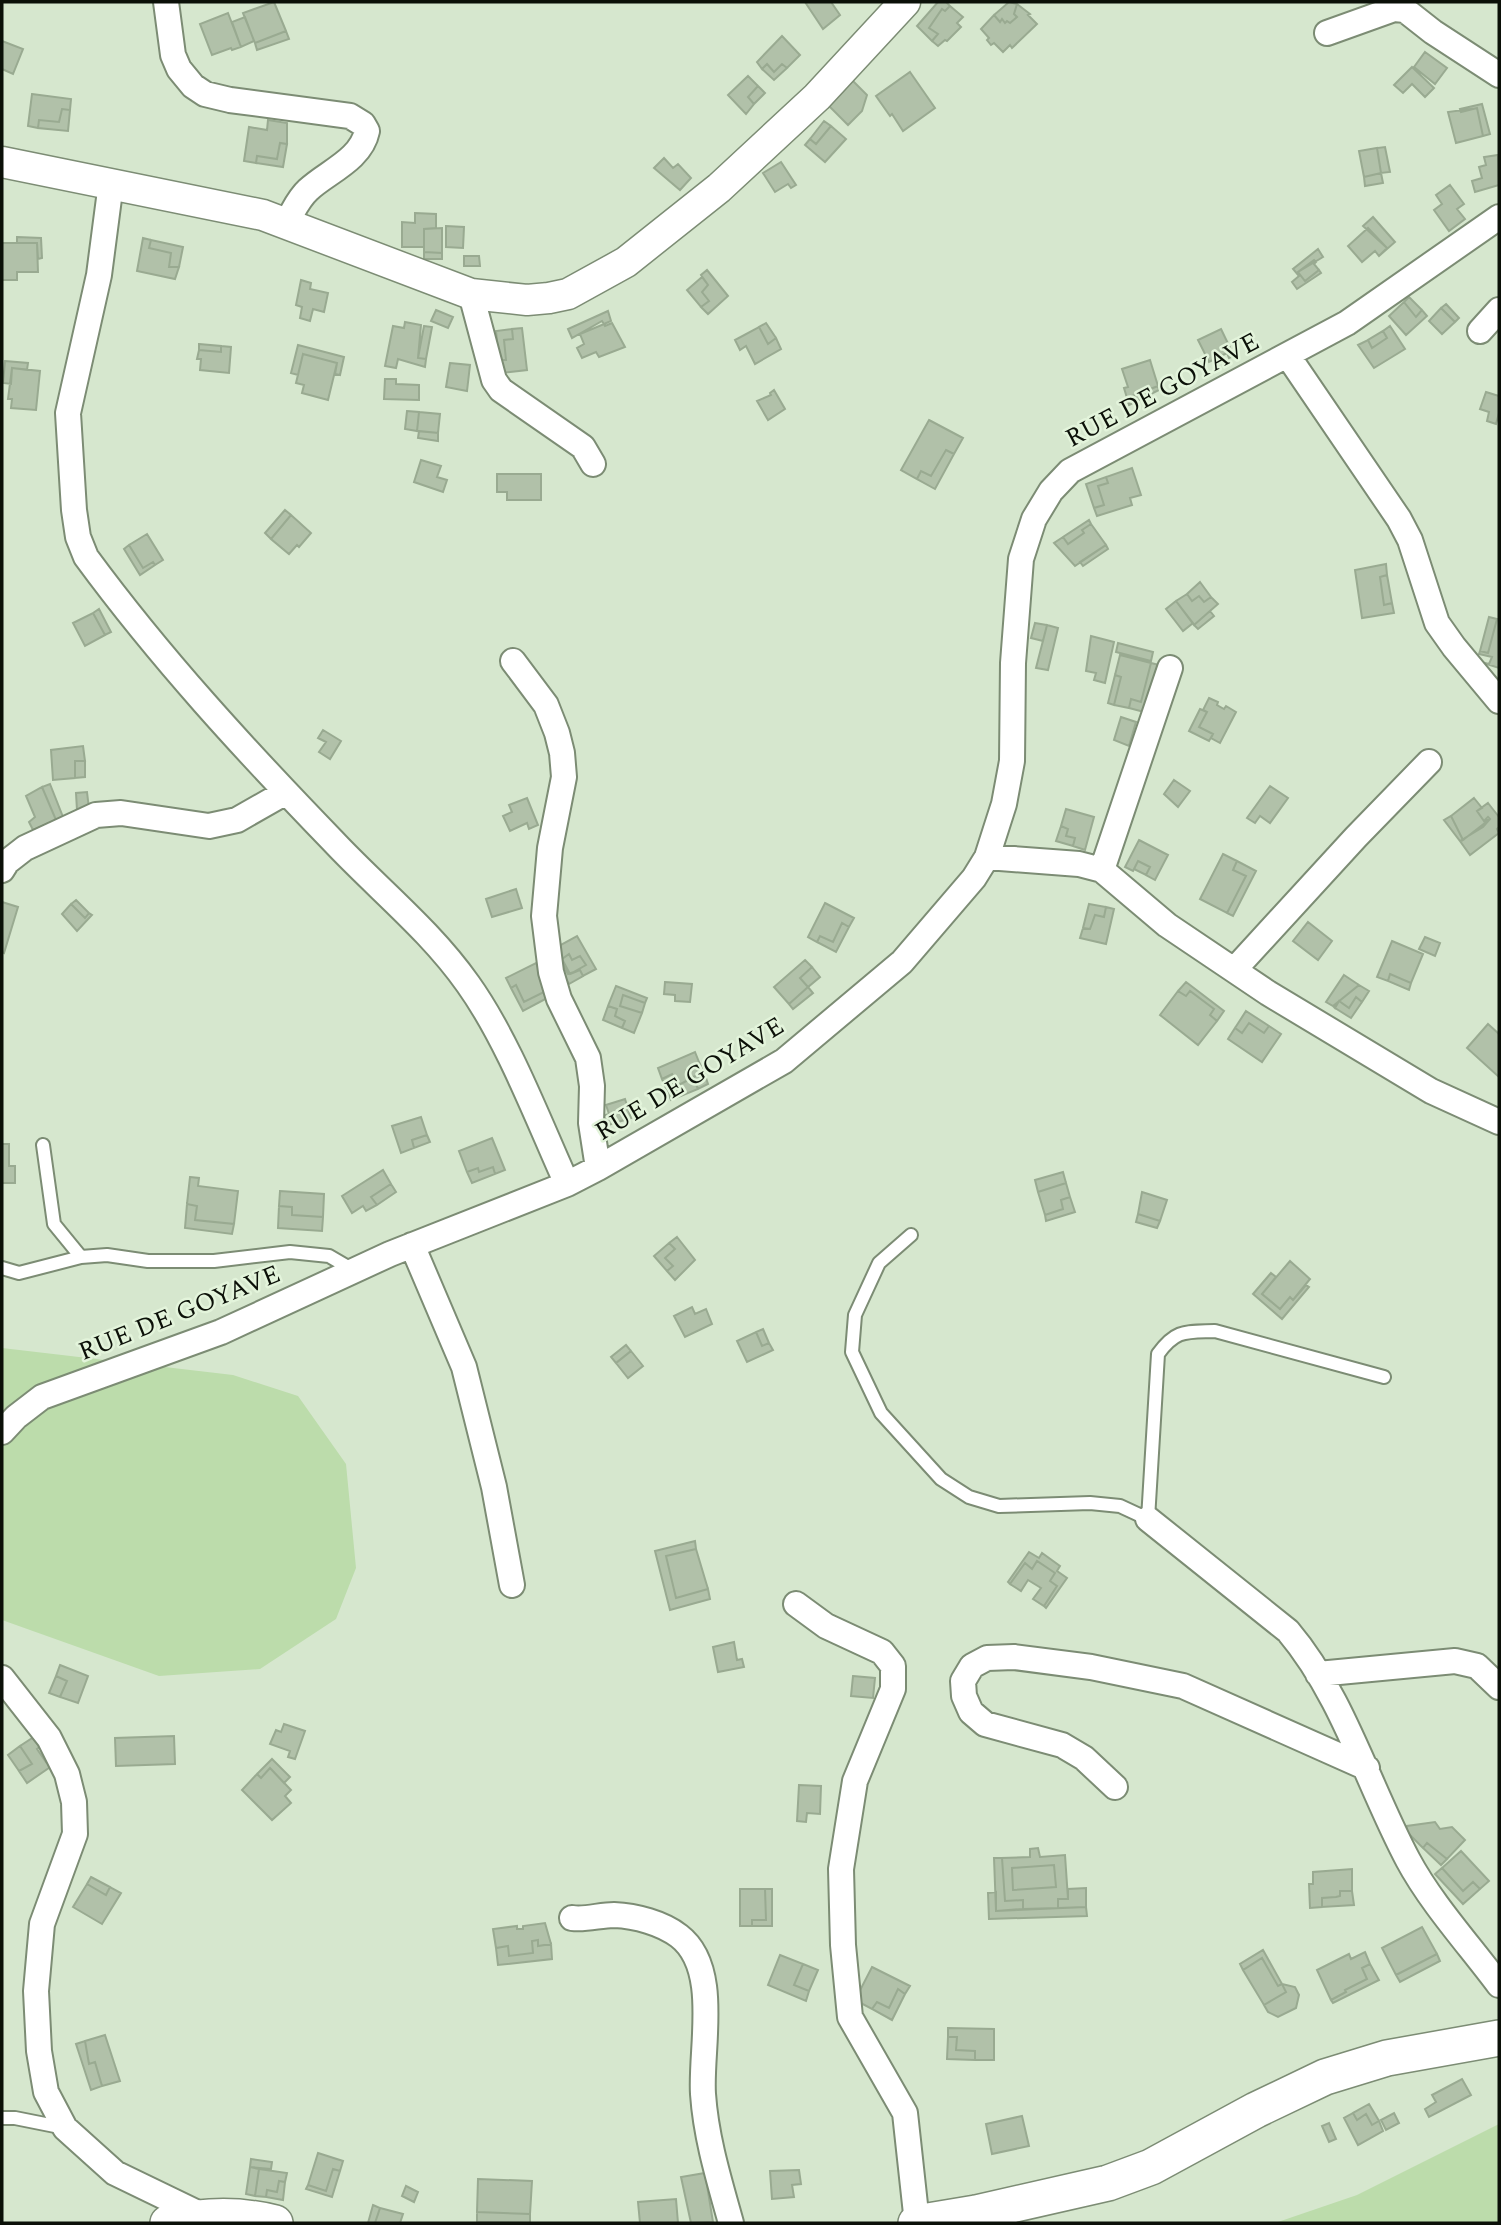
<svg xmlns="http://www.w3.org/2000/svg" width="1501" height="2225" viewBox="0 0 1501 2225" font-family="Spectral,serif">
	<rect width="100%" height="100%" fill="#d6e7ce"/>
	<path fill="#bcdcab" d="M2 1348 233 1375 298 1396 346 1464 356 1568 336 1619 260 1669 159 1676 2 1620Z
		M1499 2124V2223H1275L1357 2195Z"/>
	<path fill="#b1c1a9" stroke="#99aa91" stroke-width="2" fill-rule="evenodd" d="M274 2 286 31 255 43 243 13Z
		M805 2H831L840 15 823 29Z
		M938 2H946L950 6 945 11 942 9 929 28 938 34 932 41 917 26Z
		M1009 2 1017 4 1014 14 1017 17 1010 23 1007 21 1005 23 1002 19 1000 22 994 15Z
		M1017 4 1030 14 1028 15 1037 24 1012 48 1010 45 1003 52 994 43 991 45 987 40 989 38 981 29 994 15 1000 22 1002 19 1005 23 1007 21 1010 23 1017 17 1014 14Z
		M950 6 963 17 957 23 961 27 947 41 945 40 938 46 932 41 938 34 929 28 942 9 945 11Z
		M228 13 241 47 232 50 231 48 212 55 200 24Z
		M245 17 254 41 241 47 232 22Z
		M286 31 289 39 257 50 255 43Z
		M782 36 800 55 787 68 782 64 774 72 767 64 762 69 757 62Z
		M2 41 23 49 13 74 2 69Z
		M1425 52 1447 68 1435 84 1414 67Z
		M767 64 774 72 782 64 787 68 774 80 762 69Z
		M1412 67 1434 88 1425 97 1412 84 1403 93 1394 85Z
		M910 72 935 108 903 131 892 114 890 116 876 96Z
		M748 76 758 86 748 97 754 104 746 114 728 95Z
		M850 78 867 95 862 111 848 125 829 106 844 90 841 87Z
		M758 86 765 93 754 104 748 97Z
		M32 94 71 99 70 110 62 109 59 122 39 120 38 128 28 126Z
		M1482 104 1490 134 1483 136 1477 108 1461 112 1460 109Z
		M1477 108 1483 136 1456 143 1448 112Z
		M62 109 70 110 68 131 38 128 39 120 59 122Z
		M268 120 287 123V144L280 143 277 159 257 156 256 163 244 161 249 127 267 130Z
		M824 121 831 126 816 144 810 139Z
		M831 126 846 139 825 162 805 145 810 139 816 144Z
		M280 143 287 144 283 167 256 163 257 156 277 159Z
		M1385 147 1390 172 1381 173 1377 148Z
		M1377 148 1381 173 1364 177 1359 151Z
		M1498 155 1499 185 1475 192 1472 181 1482 178 1479 167 1486 165 1484 157Z
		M664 158 673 168 678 164 691 178 680 190 654 168Z
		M781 162 796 185 791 188 788 184 775 192 763 173Z
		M1381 173 1383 183 1365 186 1364 177Z
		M1450 185 1464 204 1457 209 1465 219 1449 231 1434 210 1442 204 1436 195Z
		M415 213 436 214V228L424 229V247H402V222L415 223Z
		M1373 217 1395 242 1379 256 1387 248 1363 226Z
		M446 226 464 227 463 248 446 247Z
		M442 228V253L424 252V229Z
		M1368 228 1387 248 1379 256 1375 251 1362 262 1348 246Z
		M17 237 41 238 42 258 38 259 37 243H17Z
		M143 238 151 240 149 248 171 253 169 267H179L175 279 137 271Z
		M151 240 183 247 179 267H169L171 253 149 248Z
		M2 243H37L38 272H17V280H2Z
		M1318 249 1323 257 1298 272 1305 281 1319 270 1321 273 1297 289 1292 282 1299 276 1293 269Z
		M424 252 442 253V259H424Z
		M464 256H479L480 266H464Z
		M1314 260 1316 262 1314 264 1319 270 1305 281 1298 272Z
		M707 270 728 296 708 314 701 307 709 301 702 292 708 285 701 275Z
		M702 277 708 285 702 292 709 301 701 307 687 290Z
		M301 280 311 283 310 289 328 293 324 312 313 309 310 321 300 318 302 307 296 305Z
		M1409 297 1422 310 1416 317 1404 302Z
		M1404 302 1416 317 1422 310 1427 316 1406 335 1389 316Z
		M1446 304 1459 318 1455 322 1441 308Z
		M1441 308 1455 322 1442 334 1429 321Z
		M436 310 453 317 448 328 431 321Z
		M608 311 611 321 604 324 602 321 572 338 568 329Z
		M405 322 421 325 418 358 426 359 425 367 398 359 396 368 385 366 393 326 404 328Z
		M612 323 625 347 599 357 596 352 582 358 577 348 584 344 580 334 604 324 605 326Z
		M766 323 776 338 768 344 759 327Z
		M424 326 432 327 426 359 418 358Z
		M1390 326 1405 349 1374 368 1358 345 1368 340 1372 348 1387 338 1383 331Z
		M759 327 768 344 776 338 781 349 755 364 746 346 740 350 735 340Z
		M522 328 527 370 501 373 499 360H506L504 340 513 339 512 329Z
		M512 329 513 339 504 340 506 360H499L496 331Z
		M1221 329 1234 356 1229 358 1227 353 1209 362 1198 340Z
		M1383 331 1387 338 1372 348 1368 340Z
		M199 344 221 346V352L199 350Z
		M298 345 344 357 340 375 335 374 337 363 303 354 298 375 291 373Z
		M221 346 231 347 229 373 200 370 201 359H197L199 350 221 352Z
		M303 354 337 363 328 400 302 393 304 385 296 383Z
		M1150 360 1158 386 1127 398 1124 388 1128 387 1122 369Z
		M5 361 28 363 27 370 12 368 11 384 3 383Z
		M450 363 470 365 467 391 446 387Z
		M12 368 40 371 36 410 11 408 12 399H8Z
		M385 379H396V384L419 385V400L384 399Z
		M1158 386 1159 390 1129 405 1127 398Z
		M774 390 785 409 768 420 757 401 771 395 770 393Z
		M1486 392 1499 396V413L1496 424 1487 421 1489 412 1480 409Z
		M407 411 419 412 417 431 405 429Z
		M419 412 440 414 438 433 417 431Z
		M929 420 963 438 954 454 946 450 931 476 921 471 917 479 901 470Z
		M419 431 438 433V441L418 438Z
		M946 450 954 454 935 489 917 479 921 471 931 476Z
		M421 460 441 466 437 477 447 480 443 492 414 482Z
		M1132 468 1141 495 1130 498 1132 505 1097 516 1094 508 1104 505 1098 486 1108 483 1106 477Z
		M497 474H541V500H507V492H497Z
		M1106 477 1108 483 1098 486 1104 505 1094 508 1086 484Z
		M285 510 291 515 271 539 265 533Z
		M291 515 311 533 299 547 297 545 289 554 271 539Z
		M1089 520 1091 524 1082 530 1084 533 1068 544 1063 537Z
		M1091 524 1106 545 1075 566 1054 543 1063 537 1068 544 1084 533 1082 530Z
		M147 534 163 560 155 565 153 562 143 568 129 545Z
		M129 545 143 568 153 562 155 565 140 575 124 549Z
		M1106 545 1108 549 1083 566 1080 562Z
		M1386 564 1387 575 1380 577 1384 605 1392 603 1394 613 1362 618 1355 570Z
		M1387 575 1392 603 1384 605 1380 577Z
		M1200 582 1211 597 1204 602 1199 596 1192 601 1187 594Z
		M1187 594 1192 601 1199 596 1204 602 1211 597 1218 604 1194 625 1176 601Z
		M1176 601 1193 623 1183 631 1166 609Z
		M99 609 111 632 105 635 93 613Z
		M1210 611 1214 616 1198 629 1194 625Z
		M93 613 105 635 85 646 73 623Z
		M1489 617 1497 619 1488 653 1480 651Z
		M1497 619H1499V668L1477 661 1489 664 1492 657 1479 654 1480 651 1488 653Z
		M1035 623 1047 625 1043 641 1031 638Z
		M1047 625 1058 628 1048 670 1036 668Z
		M1091 636 1114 642 1105 683 1094 680 1096 673 1086 671Z
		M1118 643 1153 652 1151 661 1116 652Z
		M1120 655 1151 663 1141 702 1131 699 1129 708 1114 705 1121 677 1115 675Z
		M1151 663 1159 665 1148 713 1129 708 1131 699 1141 702Z
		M1115 675 1121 677 1114 705 1108 703Z
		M1209 698 1218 702 1217 705 1224 709 1226 706 1236 712 1220 743 1211 738 1213 734 1199 727 1207 712 1203 710Z
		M1200 709 1207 712 1199 727 1213 734 1209 741 1189 731Z
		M1121 717 1136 722 1129 746 1114 740Z
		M323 730 341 741 330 759 319 752 326 742 318 738Z
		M83 746 85 761H75V778L53 780 51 750Z
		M75 761H85V777L75 778Z
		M1174 780 1190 791 1178 807 1164 794Z
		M50 784 63 817 56 820 42 787Z
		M1270 786 1288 798 1270 823 1260 816 1255 823 1247 818Z
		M42 787 56 820 33 830 29 822 35 817 26 796Z
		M87 792 89 809 77 810 76 793Z
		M527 798 538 825 529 829 527 823 510 831 503 816 512 812 509 805Z
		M1474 798 1482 808 1477 811 1484 821 1490 819 1463 840 1451 816Z
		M1488 803 1499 817V827L1497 829 1499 833 1470 855 1460 841 1483 827 1490 819 1488 817 1484 821 1477 811Z
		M1066 809 1094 817 1085 850 1073 846 1075 838 1066 836 1068 829 1061 826Z
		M1451 816 1463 840 1460 841 1444 820Z
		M1061 826 1068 829 1066 836 1075 838 1073 846 1056 841Z
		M1139 840 1168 855 1155 880 1146 875 1150 867 1138 861 1133 871 1125 867Z
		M1223 854 1237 861 1233 870 1246 876 1227 913 1200 899Z
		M1138 861 1150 867 1146 875 1134 869Z
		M1237 861 1256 871 1233 916 1227 913 1246 876 1233 870Z
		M516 889 522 908 492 917 486 899Z
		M76 900 89 913 85 918 71 904Z
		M2 902 18 907 4 953 2 952Z
		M825 903 854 918 849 927 842 923 833 942 820 936 817 942 808 937Z
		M71 904 85 918 89 913 92 915 77 931 62 914Z
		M1089 904 1106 907 1104 917 1095 915 1090 929 1083 928Z
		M1106 907 1114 909 1106 944 1080 938 1083 928 1090 929 1095 915 1104 917Z
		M1308 922 1332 941 1318 960 1293 941Z
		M842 923 849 927 836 952 817 942 820 936 833 942Z
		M577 936 596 969 583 976 580 970 570 974 586 965 580 956 572 960 569 954 562 959 555 948Z
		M1425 937 1440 943 1435 956 1419 949Z
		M1392 941 1423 954 1411 983 1390 974 1388 981 1377 977Z
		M569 954 572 960 580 956 586 965 570 974 562 959Z
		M554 959 560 960 568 974 580 970 583 976 569 984Z
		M805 960 812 967 800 978 808 987 789 1004 774 987Z
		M536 963 548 990 524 1002 516 985 511 988 506 978Z
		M812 967 820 977 808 987 800 978Z
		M1390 974 1411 983 1409 990 1388 981Z
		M1344 975 1359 985 1333 1006 1326 1002Z
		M665 982 692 984 690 1002 675 1001V995L664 994Z
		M1186 982 1224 1011 1217 1021 1210 1015 1214 1009 1190 991 1186 996 1178 991Z
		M516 985 524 1002 548 990 551 996 523 1011 511 988Z
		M1359 985 1369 991 1362 1002 1356 997 1349 1008 1339 1001 1335 1008 1333 1006Z
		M616 986 647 998 645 1003 623 995 620 1006 642 1013 634 1033 622 1028 625 1021 615 1016 617 1009 608 1006Z
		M808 987 813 993 793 1009 789 1004Z
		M1178 991 1186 996 1190 991 1214 1009 1210 1015 1217 1021 1198 1045 1160 1015Z
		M623 995 645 1003 642 1013 620 1006Z
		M1356 997 1362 1002 1351 1018 1335 1008 1339 1001 1349 1008Z
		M608 1006 617 1009 615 1016 625 1021 622 1028 603 1020Z
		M1246 1011 1269 1026 1264 1033 1249 1023 1242 1033 1235 1028Z
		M1249 1023 1264 1033 1269 1026 1281 1034 1262 1062 1228 1039 1235 1028 1242 1033Z
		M1488 1024 1499 1034V1077L1467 1048Z
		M695 1052 699 1062 686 1070 690 1079 677 1086 672 1074 662 1079 658 1068Z
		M699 1062 704 1072 690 1079 686 1070Z
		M704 1072 708 1084 698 1089 693 1077Z
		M672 1074 677 1086 693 1077 698 1089 671 1100 662 1079Z
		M625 1099 631 1118 605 1126 602 1116 609 1114 606 1105Z
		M421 1117 427 1135 412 1140 414 1148 401 1153 392 1126Z
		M427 1135 430 1142 414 1148 412 1140Z
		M492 1138 505 1170 495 1174 493 1167 479 1172 478 1168 467 1172 459 1151Z
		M2 1144H9V1166H15V1183H2Z
		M493 1167 495 1174 472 1183 467 1172 478 1168 479 1172Z
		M383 1170 391 1184 371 1197 377 1205 366 1211 363 1206 352 1213 342 1196Z
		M1063 1172 1066 1183 1038 1192 1035 1180Z
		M190 1177 199 1178 198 1186 238 1191 234 1224 195 1220 197 1206 187 1204Z
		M1066 1183 1070 1197 1061 1200 1063 1209 1045 1215 1038 1192Z
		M391 1184 396 1192 377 1205 371 1197Z
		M280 1191 324 1194 323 1217 292 1215V1207L279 1206Z
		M1142 1192 1167 1200 1160 1221 1138 1214Z
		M1070 1197 1075 1212 1046 1221 1045 1215 1063 1209 1061 1200Z
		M187 1204 197 1206 195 1220 234 1224 232 1234 185 1228Z
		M279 1206 292 1207V1215L323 1217 322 1231 278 1228Z
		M1138 1214 1160 1221 1157 1228 1136 1222Z
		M677 1237 695 1260 675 1280 667 1271 673 1266 665 1258 675 1249 669 1243Z
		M669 1243 675 1249 665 1258 673 1266 667 1271 654 1256Z
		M1290 1261 1310 1279 1293 1300 1290 1297 1280 1309 1262 1294Z
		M1271 1273 1276 1277 1262 1294 1280 1309 1290 1297 1293 1300 1306 1285 1309 1287 1282 1319 1253 1294Z
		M692 1307 695 1314 706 1309 712 1324 685 1337 674 1316Z
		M763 1329 769 1343 762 1346 756 1332Z
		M756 1332 762 1346 769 1343 773 1350 747 1362 737 1341Z
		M626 1345 631 1351 616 1363 611 1357Z
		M631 1351 643 1366 628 1378 616 1363Z
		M695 1541 696 1549 666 1556 676 1598 708 1589 710 1599 670 1610 655 1551Z
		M696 1549 708 1589 676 1598 666 1556Z
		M1029 1552 1039 1558 1042 1553 1060 1566 1057 1571 1067 1578 1046 1608 1044 1606 1057 1586 1050 1581 1055 1573 1037 1561 1032 1569 1025 1563 1010 1584 1008 1582Z
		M1037 1561 1055 1573 1050 1581 1057 1586 1044 1606 1033 1599 1041 1588 1028 1580 1021 1591 1010 1584 1025 1563 1032 1569Z
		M734 1642 737 1660 742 1659 744 1667 718 1672 713 1647Z
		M60 1665 88 1676 78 1703 60 1697 67 1681 56 1676Z
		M56 1676 67 1681 60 1697 49 1693Z
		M853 1676 875 1678 873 1698 851 1696Z
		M284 1724 305 1731 295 1759 288 1757 290 1751 270 1744 276 1730 281 1732Z
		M40 1733 46 1742 37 1749 46 1762 55 1755 59 1761 27 1783 19 1771 32 1764 20 1746Z
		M174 1736 175 1764 116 1766 115 1738Z
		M20 1746 32 1764 19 1771 8 1755Z
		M272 1759 290 1777 284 1783 270 1768 261 1778 257 1774Z
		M270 1768 291 1790 285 1796 291 1803 272 1820 242 1790 257 1774 261 1778Z
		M799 1785 821 1786 820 1814 807 1813 806 1822 797 1821Z
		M1435 1822 1440 1829 1452 1827 1465 1840 1447 1859 1427 1843 1423 1848 1406 1831 1407 1826Z
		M1427 1843 1447 1859 1441 1865 1423 1848Z
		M1038 1848 1040 1857 1065 1855 1068 1899H1058V1908L1023 1909V1900L1005 1901 1002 1858 1030 1857V1849ZM1054 1865 1056 1887 1013 1890 1012 1868Z
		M1461 1851 1489 1881 1480 1889 1473 1882 1463 1891 1442 1868Z
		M994 1858H1002L1005 1901 1023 1900V1909L996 1911Z
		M1054 1865 1056 1887 1013 1890 1012 1868Z
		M1442 1868 1463 1891 1473 1882 1480 1889 1463 1904 1435 1874Z
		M1352 1869V1891H1340V1896L1336 1897 1322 1898V1907L1310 1908 1309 1884H1313V1872Z
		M91 1877 110 1887 106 1895 87 1884Z
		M87 1884 106 1895 110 1887 121 1893 102 1924 73 1907Z
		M1086 1888V1907L1058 1908V1899H1068V1889Z
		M740 1889H765L766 1920H752V1926H740Z
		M765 1889H772V1926H752V1920H766Z
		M1340 1891H1352L1354 1905 1322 1907V1898L1336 1897 1340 1896Z
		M996 1892V1911L1086 1907 1087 1916 989 1919 988 1893Z
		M545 1923 551 1944 538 1946V1940L532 1941 533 1953 509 1956 508 1946 496 1948 493 1929 517 1926V1929H523V1926Z
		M1422 1927 1437 1954 1396 1975 1382 1948Z
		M538 1940V1946L551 1944 552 1959 498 1965 496 1948 508 1946 509 1956 533 1953 532 1941Z
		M1263 1950 1282 1984 1278 1986 1262 1958 1243 1970 1240 1964Z
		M1365 1952 1370 1964 1362 1968 1367 1979 1345 1990 1346 1992 1331 2000 1317 1970 1349 1954 1351 1959Z
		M1437 1954 1440 1961 1400 1982 1396 1975Z
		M780 1955 803 1964 794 1985 809 1991 806 2001 768 1985Z
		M1262 1958 1278 1986 1282 1984 1286 1992 1264 2005 1243 1970Z
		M803 1964 818 1970 809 1991 794 1985Z
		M1370 1964 1379 1980 1333 2003 1331 2000 1346 1992 1345 1990 1367 1979 1362 1968Z
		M872 1967 910 1986 905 1994 898 1989 889 2008 877 2002 872 2009 855 2000Z
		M1282 1984 1295 1987 1299 1995 1296 2008 1278 2017 1268 2012 1264 2005 1286 1992Z
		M898 1989 905 1994 892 2020 872 2009 877 2002 889 2008Z
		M948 2028 994 2029V2060H975V2051L956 2050 957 2037H948Z
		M105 2035 120 2081 102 2086 95 2062 89 2064 85 2041Z
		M948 2037H957L956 2050 975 2051V2060L947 2059Z
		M85 2041 89 2064 95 2062 102 2086 91 2090 76 2044Z
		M1462 2079 1471 2095 1429 2117 1425 2109 1436 2102 1432 2095Z
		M1369 2104 1379 2121 1372 2125 1366 2114 1357 2120 1353 2113Z
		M1353 2113 1357 2120 1366 2114 1372 2125 1379 2121 1383 2131 1358 2145 1344 2118Z
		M1394 2113 1399 2123 1386 2130 1381 2120Z
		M1022 2116 1029 2146 992 2154 986 2124Z
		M1329 2123 1336 2139 1329 2142 1322 2126Z
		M318 2153 343 2161 340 2171 333 2169 326 2191 308 2185Z
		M251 2159 272 2162 271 2169 250 2167Z
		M250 2167 259 2169 255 2196 246 2194Z
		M259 2169 287 2173 285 2182 279 2181 277 2192 267 2190 266 2197 255 2196Z
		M333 2169 340 2171 332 2197 306 2189 308 2185 326 2191Z
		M799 2170 801 2184 792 2185 794 2197 772 2199 770 2171Z
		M705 2173 713 2222 691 2223 681 2177Z
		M478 2179 532 2181 530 2214 477 2212Z
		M279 2181 285 2182 283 2200 266 2197 267 2190 277 2192Z
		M406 2186 418 2192 414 2202 402 2196Z
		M676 2199 678 2223H640L638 2202Z
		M373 2205 380 2208 375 2223H368Z
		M380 2208 403 2214 400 2223H375Z
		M477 2212 530 2214V2223L477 2222Z"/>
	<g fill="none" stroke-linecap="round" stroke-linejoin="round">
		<defs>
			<path id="service" d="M43 1145 54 1224 81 1257 107 1255 148 1261H214L290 1252 329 1256 353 1270
				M911 1235 879 1263 855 1315 852 1352 881 1413 941 1479 969 1497 999 1506 1090 1503 1120 1506 1148 1519 1158 1354C1176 1329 1186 1332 1215 1331L1384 1377
				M2 1268 19 1273 81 1257
				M2 2118H15L65 2128"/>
			<path id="minor" d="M166 2 173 55 179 69 193 86 205 94 230 100 350 116 363 124 367 131C361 160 327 172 308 190 298 199 293 212 286 223
				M1327 33 1394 9 1405 10 1433 32 1499 75
				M111 183 99 275 68 413 74 510 78 537 86 557C161 659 245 750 333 841 378 889 430 930 468 984 508 1040 538 1120 567 1184
				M471 294 494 380 501 390 583 447 593 464
				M1480 331 1499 310
				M1288 356 1399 519 1410 540 1437 623 1454 647 1499 701
				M513 661 546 705 557 733 562 753 564 777 550 848 544 916 551 972 559 999 588 1058 592 1086 591 1123 598 1168
				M987 857 1079 864 1102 870 1167 925 1268 993 1431 1091 1499 1122
				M2 870 7 862 25 848 96 815 121 813 209 826 237 820 286 792
				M1102 870 1170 668
				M1234 970 1356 837 1429 762
				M412 1245 464 1367 494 1487 512 1585
				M2 1432 16 1417 42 1397 221 1332 390 1254 567 1184 598 1168 784 1061 902 962 974 878 987 857 1004 804 1012 761 1013 663 1021 559 1034 519 1051 491 1070 471 1347 323 1499 217
				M1148 1519 1288 1631C1343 1696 1368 1785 1408 1860 1431 1903 1470 1946 1499 1985
				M796 1604 826 1626 882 1652 893 1666V1689L855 1781 841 1869 843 1945 850 2017 905 2113 917 2223
				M1318 1674 1455 1661 1477 1666 1499 1687
				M2 1678 49 1738 67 1774 74 1802 75 1834 42 1924 36 1991 39 2051 46 2092 65 2128 115 2173 206 2217
				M1115 1787 1084 1758 1062 1745 985 1724 971 1712 964 1696 963 1681 972 1666 987 1658 1014 1657 1091 1667 1183 1686 1367 1768
				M572 1918C586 1920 600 1915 614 1915 636 1916 662 1923 679 1936 721 1968 700 2049 703 2094 706 2138 719 2180 731 2223"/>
			<path id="tertiary" d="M2 162 263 215 471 294 527 300 549 298 568 294 626 262 719 188 817 97 905 2"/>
			<path id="secondary" d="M168 2223C204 2215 240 2214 275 2223
				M916 2223 976 2213 1108 2183 1151 2167 1256 2110 1325 2077 1387 2058 1499 2038"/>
		</defs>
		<use href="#service" stroke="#7c8c74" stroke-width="16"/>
		<use href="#minor" stroke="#7c8c74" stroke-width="28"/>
		<use href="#tertiary" stroke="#7c8c74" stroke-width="33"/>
		<use href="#secondary" stroke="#7c8c74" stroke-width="38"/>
		<use href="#service" stroke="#fff" stroke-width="12"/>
		<use href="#minor" stroke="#fff" stroke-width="24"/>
		<use href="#tertiary" stroke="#fff" stroke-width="30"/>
		<use href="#secondary" stroke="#fff" stroke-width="35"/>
	</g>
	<g text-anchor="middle" stroke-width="5" stroke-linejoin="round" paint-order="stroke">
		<g font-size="26" fill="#0b1008" stroke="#e3f4db">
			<text transform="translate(1162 389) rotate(-28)" y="9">RUE DE GOYAVE</text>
			<text transform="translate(689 1078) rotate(-31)" y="9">RUE DE GOYAVE</text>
			<text transform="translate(179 1312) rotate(-22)" y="9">RUE DE GOYAVE</text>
		</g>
	</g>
	<rect width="1501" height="2225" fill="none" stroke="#0b1008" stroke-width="7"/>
</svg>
